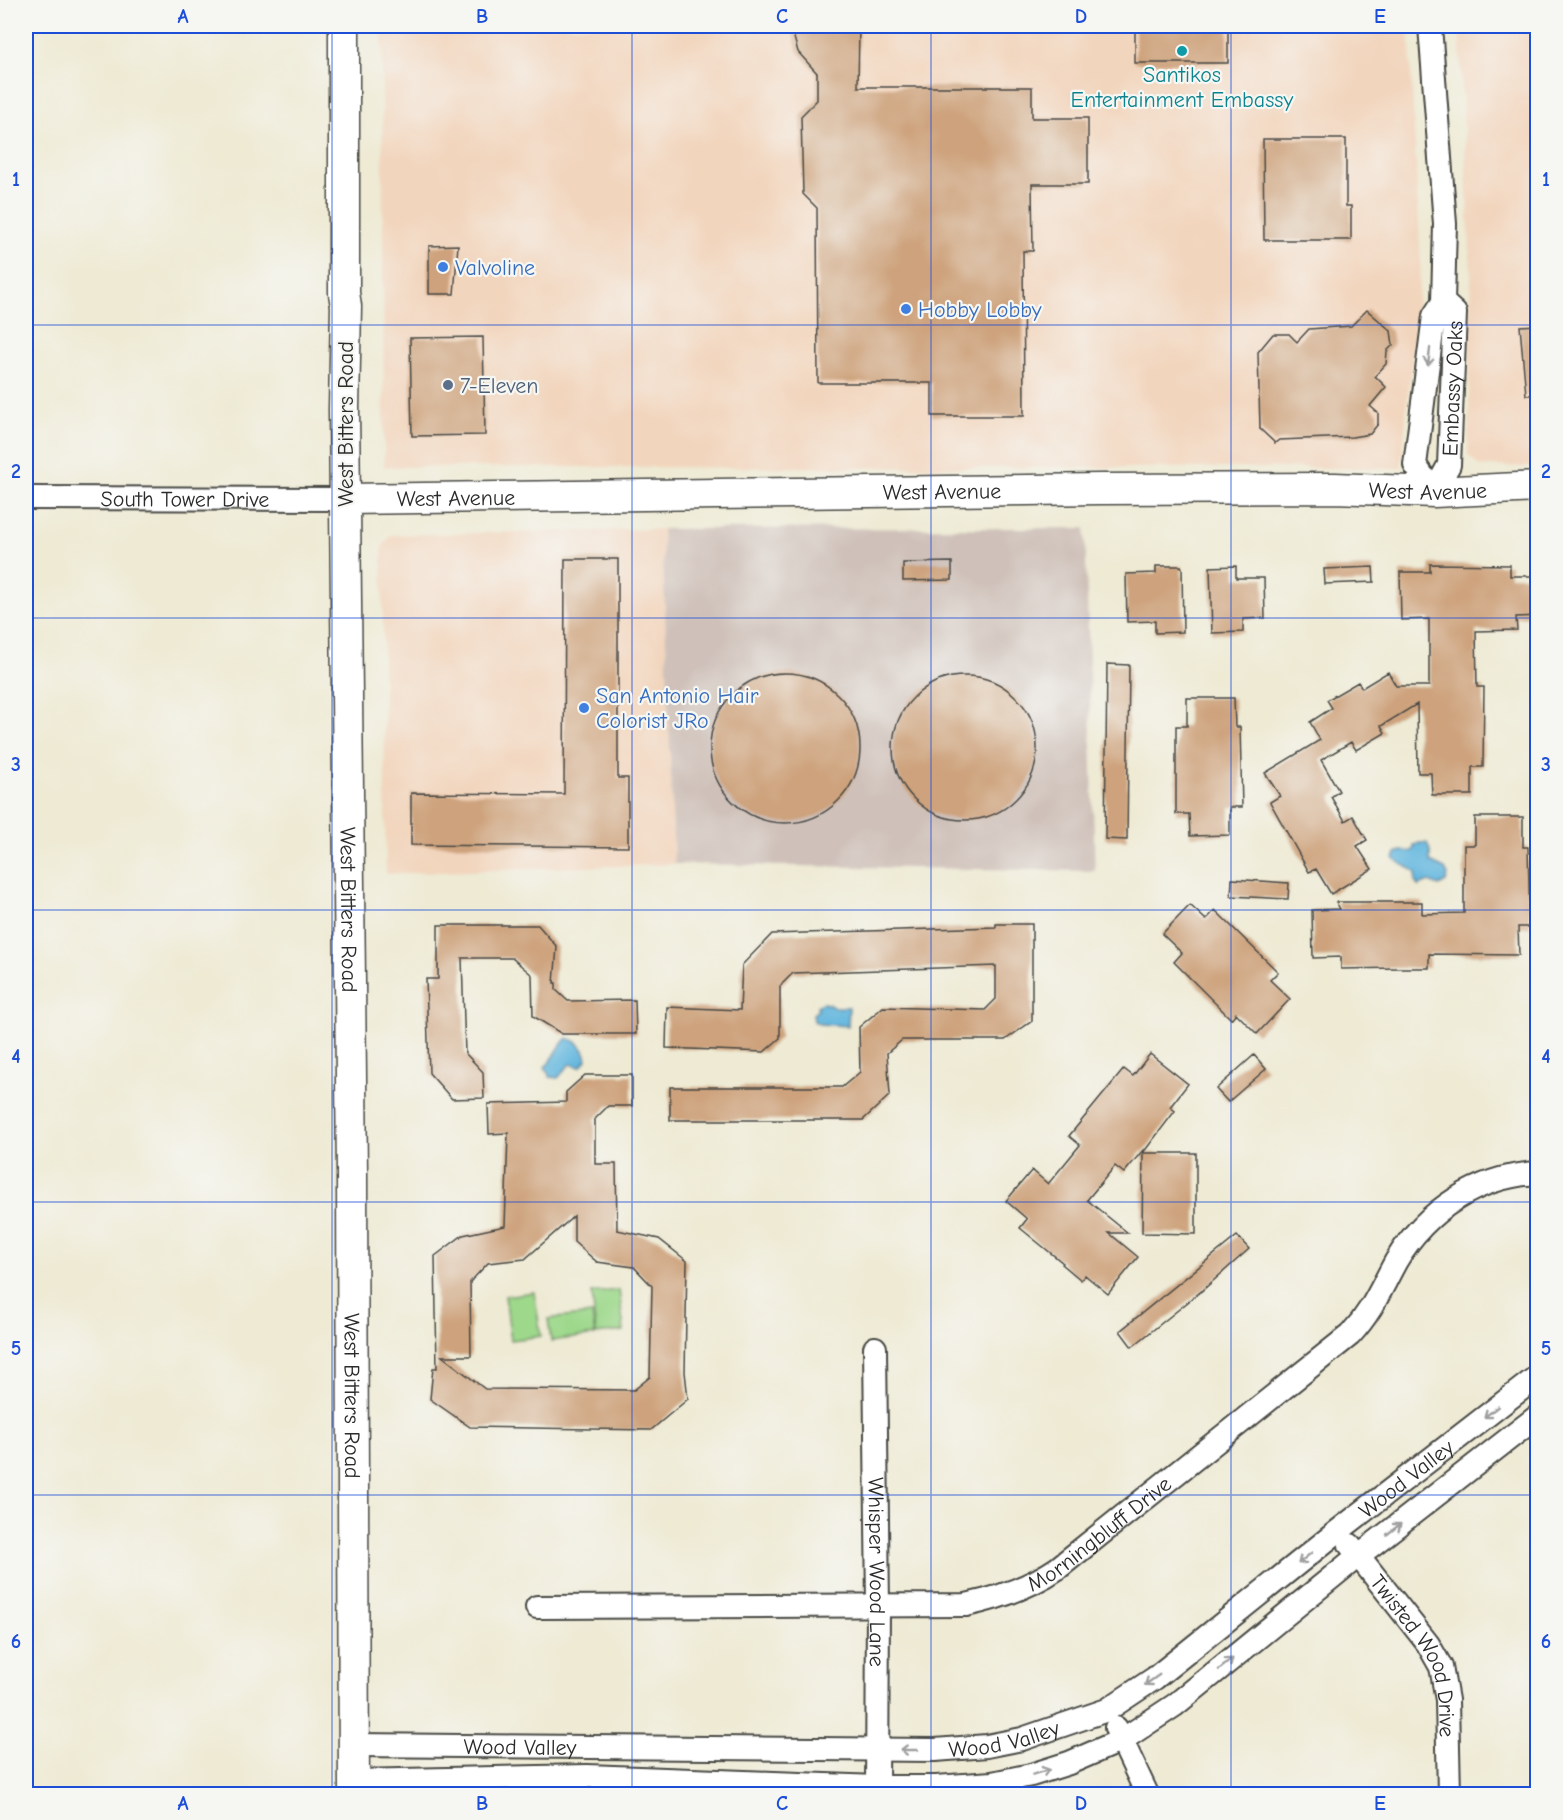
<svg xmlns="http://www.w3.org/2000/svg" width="1563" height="1820" viewBox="0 0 1563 1820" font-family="'Comic Neue',sans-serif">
	<rect width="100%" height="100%" fill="#f6f6f2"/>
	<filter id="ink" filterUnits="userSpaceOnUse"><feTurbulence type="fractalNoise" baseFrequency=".0167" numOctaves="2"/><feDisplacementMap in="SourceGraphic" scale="12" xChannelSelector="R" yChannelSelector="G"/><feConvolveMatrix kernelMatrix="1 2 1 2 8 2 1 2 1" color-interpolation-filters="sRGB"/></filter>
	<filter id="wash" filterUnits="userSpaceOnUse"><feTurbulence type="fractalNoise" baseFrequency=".008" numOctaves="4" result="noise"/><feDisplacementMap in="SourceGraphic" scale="24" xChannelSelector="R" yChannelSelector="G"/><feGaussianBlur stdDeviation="1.35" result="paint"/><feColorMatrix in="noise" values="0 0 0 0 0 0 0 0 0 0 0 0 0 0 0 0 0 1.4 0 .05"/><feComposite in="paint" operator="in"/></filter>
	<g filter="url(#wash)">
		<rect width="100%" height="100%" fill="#eeead4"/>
		<path fill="#f2d5bd" d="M382 26H1409L1421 266 1401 468 384 467Z
			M1459 26H1537V467L1479 466 1468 455 1471 276Z
			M662 529 674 864 386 874 382 547 391 535Z"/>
		<path fill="#cfc1ba" d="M1085 528 1095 871 674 864 662 529Z"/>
		<path fill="#9dd88b" stroke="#64825b" stroke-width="1.5" d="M619 1290 624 1331 596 1334 592 1293Z
			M534 1292 541 1336 511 1340 505 1296Z
			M592 1314 595 1335 551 1341 548 1319Z"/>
		<path fill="#62b6de" stroke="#467084" stroke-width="1.5" d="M1420 843H1427L1430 851V862L1445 869 1448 875 1446 882 1439 886 1429 882 1418 886 1415 881 1416 873C1410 866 1402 866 1394 859L1396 853 1401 851 1410 852 1414 849V845Z
			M822 1003 829 1004 832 1007H849L848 1026 819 1024 814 1021 813 1014 818 1010 817 1006Z
			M567 1038C578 1041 586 1049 587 1060L580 1067 570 1064 558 1078 550 1077 545 1067C557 1056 556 1048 567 1038Z"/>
		<g id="blocks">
			<path fill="#cda27c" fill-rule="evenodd" d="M793 26H859L858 87H1032V118H1088V184H1032L1033 251H1023L1024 416H932V383H818L817 208 803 194 801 116 817 100V73L798 52 793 34Z
				M1135 26H1228V63H1135Z
				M1263 139H1346V206H1351V240H1264Z
				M458 245 454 294H429V246Z
				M1367 310 1391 331 1393 345 1387 351 1386 364 1375 376 1386 387 1370 406 1378 413V424L1370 434 1352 437 1279 440 1275 443 1260 429 1258 352 1273 334H1289L1297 342 1309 329 1351 326Z
				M1538 325V395H1526L1520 326Z
				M483 337 485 435 412 436 410 338Z
				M565 559H618V778H628V847L411 845V793L564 794Z
				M952 562V580L903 581V563Z
				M1430 564 1510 565V576H1538V616L1516 617 1517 630 1476 631 1477 687H1484L1483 767H1472V795H1432L1431 773H1418L1417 704 1381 726 1385 733 1356 750 1351 742 1321 760 1339 791 1331 797 1345 821 1353 816 1367 840 1357 846 1372 869 1331 894 1316 869 1309 872 1270 802 1280 796 1265 773 1320 740 1310 722 1332 708 1327 700 1358 682 1362 688 1388 672 1396 686H1429V619L1401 620 1400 572H1430Z
				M1156 566H1181L1182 568 1183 632 1155 633V621L1127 622 1126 574 1156 573Z
				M1236 566V578H1264L1265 618 1243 619V632L1212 633 1210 567Z
				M1373 567 1374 582 1325 584 1324 569Z
				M1107 664 1129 665 1127 840 1105 839Z
				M710 748a75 75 0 1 1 150 0a75 75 0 1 1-150 0Z
				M893 748a72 72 0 1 1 144 0a72 72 0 1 1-144 0Z
				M1187 698H1234L1235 727H1240L1242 807H1230V835L1190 836 1189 814H1176V726H1187Z
				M1475 817H1523V847H1528L1530 927H1518L1519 955 1429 954V968H1397L1341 969V957L1313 958 1312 910 1340 909 1336 902H1422V914L1464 913V845H1475Z
				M1232 879 1289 883 1288 899 1231 896Z
				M1190 905 1206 920 1215 910 1278 972 1270 980 1290 999 1257 1034 1236 1013 1231 1019 1174 962 1182 953 1162 934Z
				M996 924H1032V1021L1005 1040H902L887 1053 890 1095 863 1120H670V1087H842L860 1072 859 1027 883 1007 985 1010 996 999V966L793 973 780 986V1038L764 1052 666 1048 667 1007 740 1010 742 965 772 934 996 927Z
				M438 925H538L557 947 554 983H556V990L568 1001 635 1000 636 1034H562L533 1016 532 975 512 958H462L465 1053 483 1072 484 1098 452 1099 429 1073 426 979H438Z
				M1150 1054 1188 1084 1170 1107 1175 1111 1143 1153V1150L1124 1173 1115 1166 1087 1200 1128 1233H1109L1138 1257 1108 1294 1085 1275 1081 1280 1062 1264 1063 1263 1020 1228 1027 1219 1006 1201 1032 1170 1048 1184 1080 1145 1069 1136 1124 1069 1133 1076Z
				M1254 1055 1266 1069 1228 1102 1216 1089Z
				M585 1075H632V1106H608L595 1119V1164H616L617 1230 659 1239 687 1261 685 1372 688 1399 651 1430 470 1427 430 1399 433 1368H437L435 1256 463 1235 505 1226 508 1133 489 1134 488 1104 566 1102V1092ZM574 1216V1242L597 1262 634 1267 652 1286 650 1377 634 1390 485 1389 442 1356H471L470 1282 488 1263 525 1259Z
				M1143 1153H1196V1234L1142 1233Z
				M1237 1236 1249 1249 1204 1289 1132 1347 1120 1331Z"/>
		</g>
	</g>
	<g filter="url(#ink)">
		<use href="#blocks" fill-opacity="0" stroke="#484844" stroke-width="1.5"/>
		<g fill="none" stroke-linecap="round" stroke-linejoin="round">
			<defs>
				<g id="minor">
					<path id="s1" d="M1430 26 1445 224 1443 302 1434 316 1415 465 1434 492 1449 465 1455 313 1443 302"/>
					<path id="s2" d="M26 498 345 499"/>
					<path id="s3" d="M875 1348 878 1607 877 1794"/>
					<path id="s4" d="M1350 1545 1428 1644 1441 1667 1447 1700 1449 1794"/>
					<path id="s5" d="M537 1607 966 1605C999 1598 1030 1587 1058 1568L1350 1335C1373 1310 1380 1290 1396 1261 1426 1210 1478 1176 1538 1173"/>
					<path d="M1116 1728 1147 1794"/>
					<path id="s6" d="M354 1745 935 1750 987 1746 1022 1739 1107 1710 1155 1678 1338 1531 1538 1376"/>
					<path d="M354 1781 587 1776 877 1787H936L992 1783 1031 1775 1069 1763 1122 1740 1175 1705 1358 1556 1538 1416"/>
				</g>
				<g id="major">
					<path id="s7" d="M344 26V293L346 306 344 409 352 1173 354 1794"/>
					<path id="s8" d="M345 499 1100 489 1335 488 1434 492 1538 487"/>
				</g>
			</defs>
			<use href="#minor" stroke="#484844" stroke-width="26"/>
			<use href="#major" stroke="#484844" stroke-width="33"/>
			<use href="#minor" stroke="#fff" stroke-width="22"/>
			<use href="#major" stroke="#fff" stroke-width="30"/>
		</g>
		<defs><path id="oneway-shaft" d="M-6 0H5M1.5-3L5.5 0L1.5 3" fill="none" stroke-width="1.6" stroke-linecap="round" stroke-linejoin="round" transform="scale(1.5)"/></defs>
		<g stroke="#a0a0a0">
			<use href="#oneway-shaft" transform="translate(1429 357) rotate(97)"/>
			<use href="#oneway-shaft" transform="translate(1491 1412) rotate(142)"/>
			<use href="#oneway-shaft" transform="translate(1394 1529) rotate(-38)"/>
			<use href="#oneway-shaft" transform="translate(1305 1558) rotate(141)"/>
			<use href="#oneway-shaft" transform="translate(1226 1664) rotate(-39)"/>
			<use href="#oneway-shaft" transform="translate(1152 1680) rotate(145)"/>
			<use href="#oneway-shaft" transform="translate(909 1750) rotate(-180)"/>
			<use href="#oneway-shaft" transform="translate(1041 1772) rotate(-17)"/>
		</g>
	</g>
	<path fill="none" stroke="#1d4ed8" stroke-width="1.5" stroke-opacity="0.55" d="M332 26V1794M632 26V1794M931 26V1794M1231 26V1794M26 325H1538M26 618H1538M26 910H1538M26 1202H1538M26 1495H1538"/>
	<circle fill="#0f9aa8" stroke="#f6f6f2" stroke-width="2" cx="1182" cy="51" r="6"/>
	<g fill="#3f7fe0" stroke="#f6f6f2" stroke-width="2">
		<circle cx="443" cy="267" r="6"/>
		<circle cx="906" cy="309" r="6"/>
		<circle cx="584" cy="708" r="6"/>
	</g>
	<circle fill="#5c6f8a" stroke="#f6f6f2" stroke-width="2" cx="448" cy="385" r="6"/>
	<g text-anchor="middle" stroke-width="4.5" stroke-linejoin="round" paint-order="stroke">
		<g font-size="22" fill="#0d838f" stroke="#f6f6f2">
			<text x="1182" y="82">Santikos<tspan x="1182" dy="25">Entertainment Embassy</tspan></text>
		</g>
		<g font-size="22" fill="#366cbe" stroke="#f6f6f2" text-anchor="start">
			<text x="455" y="275">Valvoline</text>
			<text x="918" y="317">Hobby Lobby</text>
			<text x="596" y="703">San Antonio Hair<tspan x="596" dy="25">Colorist JRo</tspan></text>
		</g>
		<g font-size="22" fill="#4e5e75" stroke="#f6f6f2" text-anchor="start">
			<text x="460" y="393">7-Eleven</text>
		</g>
		<g font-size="22" fill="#2b2b2b" stroke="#f6f6f2">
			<text dy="8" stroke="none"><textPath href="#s1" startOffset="584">Embassy Oaks</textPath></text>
			<text transform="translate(345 424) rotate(-90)" y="8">West Bitters Road</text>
			<text dy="8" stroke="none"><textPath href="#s8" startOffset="1083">West Avenue</textPath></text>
			<text dy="8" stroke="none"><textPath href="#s8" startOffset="597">West Avenue</textPath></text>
			<text dy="8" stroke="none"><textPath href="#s8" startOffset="111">West Avenue</textPath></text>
			<text dy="8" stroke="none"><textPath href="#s2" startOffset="159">South Tower Drive</textPath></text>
			<text dy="8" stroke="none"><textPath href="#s7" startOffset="884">West Bitters Road</textPath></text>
			<text dy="8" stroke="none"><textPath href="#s7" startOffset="1370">West Bitters Road</textPath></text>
			<text dy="8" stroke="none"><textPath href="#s6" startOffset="1137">Wood Valley</textPath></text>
			<text dy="8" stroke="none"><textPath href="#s5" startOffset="582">Morningbluff Drive</textPath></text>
			<text dy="8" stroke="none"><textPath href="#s3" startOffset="224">Whisper Wood Lane</textPath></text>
			<text dy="8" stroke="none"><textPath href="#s4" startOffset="132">Twisted Wood Drive</textPath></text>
			<text dy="8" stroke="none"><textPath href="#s6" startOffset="651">Wood Valley</textPath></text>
			<text dy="8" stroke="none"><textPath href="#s6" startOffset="166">Wood Valley</textPath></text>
		</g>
	</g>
	<rect width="1563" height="1820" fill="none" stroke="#f6f6f2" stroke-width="66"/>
	<rect x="33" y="33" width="1497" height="1754" fill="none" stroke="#1d4ed8" stroke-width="2"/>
	<g font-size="20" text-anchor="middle" font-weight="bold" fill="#1d4ed8">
		<text x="183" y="23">A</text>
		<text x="482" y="23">B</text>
		<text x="782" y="23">C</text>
		<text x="1081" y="23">D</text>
		<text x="1380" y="23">E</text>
		<text x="16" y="186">1</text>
		<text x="1546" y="186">1</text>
		<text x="16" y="478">2</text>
		<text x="1546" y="478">2</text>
		<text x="16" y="771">3</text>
		<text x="1546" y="771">3</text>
		<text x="16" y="1063">4</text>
		<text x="1546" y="1063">4</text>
		<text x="16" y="1355">5</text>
		<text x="1546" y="1355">5</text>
		<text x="16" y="1648">6</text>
		<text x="1546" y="1648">6</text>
		<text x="183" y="1810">A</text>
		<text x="482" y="1810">B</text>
		<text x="782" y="1810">C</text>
		<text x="1081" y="1810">D</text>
		<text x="1380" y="1810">E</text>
	</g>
</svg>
